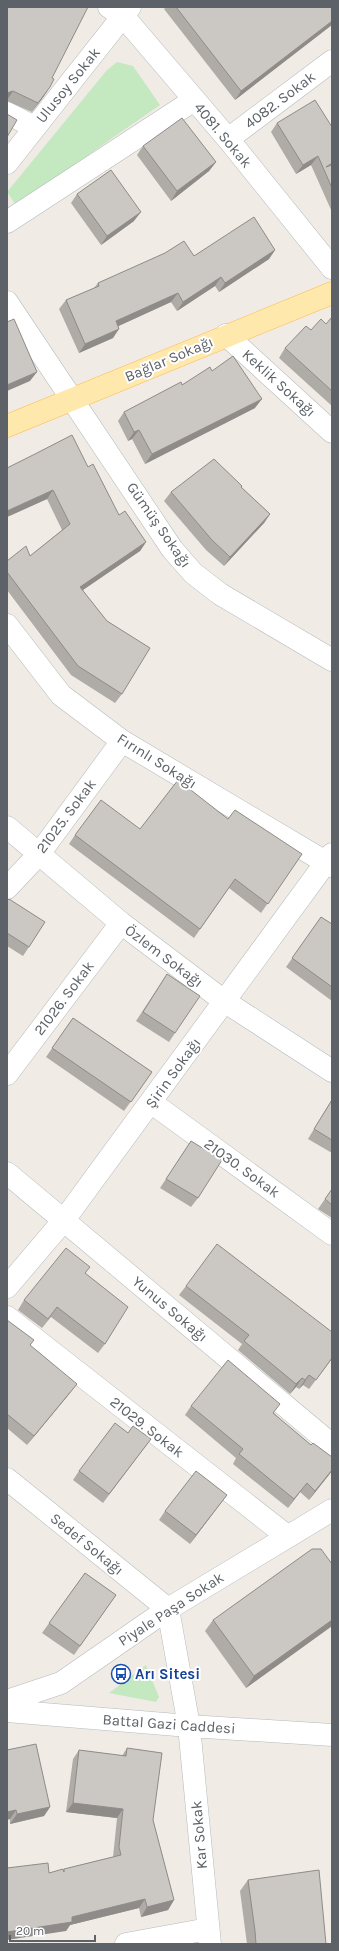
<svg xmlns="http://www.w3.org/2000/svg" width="339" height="1951" viewBox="0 0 339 1951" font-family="Karla,sans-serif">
	<rect width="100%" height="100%" fill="#f0ece5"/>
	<path fill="#c4e9c0" d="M117 62 133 66 160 105 16 205 7 192 107 70Z
		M146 1665 159 1697 156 1702 109 1693Z"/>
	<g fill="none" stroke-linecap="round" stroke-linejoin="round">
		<defs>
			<path id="minor" d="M109 7 123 16 228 139 332 268
				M7 113 34 127
				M228 139 332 61
				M7 163 130 7
				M7 222 194 100
				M7 302 172 549 193 573 220 594 332 660
				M226 335 332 432
				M7 625 61 695 122 741 332 866
				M7 827 121 923 224 1001 332 1071
				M7 888 39 854 122 741
				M7 1074 121 923
				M152 1103 332 1234
				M7 1173 332 1445
				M7 1287 64 1220 332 854
				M7 1317 287 1536
				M7 1479 168 1609 189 1726 210 1944
				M7 1701 61 1683 168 1609 332 1510
				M7 1711 189 1726 332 1735
				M126 1944 208 1929"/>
			<path id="major" d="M7 426 332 293"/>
		</defs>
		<use href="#minor" stroke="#b5b9bd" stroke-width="23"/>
		<use href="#major" stroke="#fcba52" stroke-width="23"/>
		<use href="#minor" stroke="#fff" stroke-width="22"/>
		<use href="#major" stroke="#ffe8ab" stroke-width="22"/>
	</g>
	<path fill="#afaba7" d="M7 7 52 78 44 96 32 112 7 101Z
		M166 7H332L318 35 235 100 164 9Z
		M277 123 332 127V212L311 165 296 174 271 132Z
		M143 146 216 162 209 171 171 201 137 155Z
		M77 194 134 221 101 245 71 203Z
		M275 250 269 259 219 292 215 286 177 311 171 302 118 326 113 338 79 353 59 309 66 300 94 288 98 283 194 256Z
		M332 317V406L279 358 285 348 311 330 326 324Z
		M212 371 255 408 145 464 132 439 128 441 118 421 124 412 182 385Z
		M88 467 119 515 146 542 140 551 83 590 122 694 115 703 71 675 7 590V561L30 556 62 530 47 499 7 517Z
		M241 487 270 514 264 523 224 566 206 550 164 501 171 492Z
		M228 819 302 854 261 913 229 888 194 938 69 844 75 835 140 829Z
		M7 901 29 947 23 956 7 946Z
		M321 917 332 924V1001L286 967Z
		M167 974 175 1033 169 1042 136 1021Z
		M73 1018 152 1072 124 1111 46 1057Z
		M332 1099V1153L308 1139Z
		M191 1141 198 1198 191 1207 160 1188Z
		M332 1189V1218L318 1209Z
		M90 1267 85 1273 105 1344 98 1353 51 1317 42 1328 18 1310 24 1300Z
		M186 1286 332 1359 309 1389 303 1385 299 1389 296 1387 290 1394 238 1350 242 1344 179 1295Z
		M7 1320 30 1345 70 1393 27 1445 7 1428Z
		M191 1406 274 1413 332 1471 309 1500 300 1492 288 1508 233 1464 236 1458 185 1415Z
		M128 1433 151 1439 103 1503 73 1480 79 1471Z
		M227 1495 190 1544 159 1520 165 1511Z
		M332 1564V1626L246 1688 205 1631 213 1620Z
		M85 1573 116 1595 74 1655 42 1633Z
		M127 1748 153 1820 174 1900 168 1910 141 1917 139 1908 70 1925 66 1931 49 1873 63 1870 64 1869 113 1857 117 1818 66 1812 73 1759 79 1750 122 1756Z
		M7 1750 50 1807 44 1816 10 1824Z
		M248 1880 326 1944H247L240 1891Z"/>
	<path fill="#8e8b88" d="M332 21V25L235 100 241 91Z
		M50 87 44 96 32 112 38 103Z
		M13 91 7 100V93Z
		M318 156 311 165 296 174 303 165Z
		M216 162 209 171 171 201 177 191Z
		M141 212 134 221 101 245 107 236Z
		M275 250 269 259 219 292 225 283Z
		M221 277 215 286 177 311 183 302Z
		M178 293 171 302 110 330 116 321Z
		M119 329 113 338 79 353 85 344Z
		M37 372 30 381 7 391V385Z
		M262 399 255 408 145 464 152 454Z
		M139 430 132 439 128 441 134 432Z
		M53 490 47 499 7 517V511Z
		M270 514 264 523 224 566 230 557Z
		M146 542 140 551 74 596 80 587Z
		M309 1375 303 1385 299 1389 305 1380Z
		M302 1378 296 1387 290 1394 296 1384Z
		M77 1384 70 1393 27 1445 34 1436Z
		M332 1470V1471L309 1500 315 1491Z
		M307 1483 300 1492 288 1508 294 1499Z
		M227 1495 220 1504 190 1544 196 1535Z
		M332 1620V1626L246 1688 254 1676Z
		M73 1803 123 1809 117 1818 66 1812Z
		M50 1807 44 1816 10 1824 17 1814Z
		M16 1810 10 1819 7 1820V1812Z
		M145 1899 139 1908 70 1925 66 1931 7 1940V1932L72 1917Z
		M174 1900 168 1910 141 1917 147 1907Z"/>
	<path fill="#cbc7c2" stroke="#8e8b88" d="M7 7H88L52 78 54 79 50 87 38 103 13 91 7 93Z
		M176 7H332V21L241 91Z
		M315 100 332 127V163L326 167 332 165V188L318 156 303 165 277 123Z
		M7 114 17 120 7 137Z
		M182 118 216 162 177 191 143 146Z
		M111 170 141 212 107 236 77 194Z
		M254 217 275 250 225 283 221 277 183 302 178 293 116 321 119 329 85 344 66 300 99 286 98 283 165 253 184 241 194 256Z
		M332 317V391L285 348 306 326 311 330 321 319 326 324Z
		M14 319 37 372 7 385V322Z
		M233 356 262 399 152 454 139 430 134 432 124 412 181 382 182 385 210 367 212 371Z
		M72 435 88 467 93 464 119 515 125 511 146 542 80 587 107 621 150 648 122 694 78 666 7 572V561L26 546 30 556 70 524 53 490 7 511V468L35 454Z
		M214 459 242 486 241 487 270 514 230 557 212 540 171 492Z
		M178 780 228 819 235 810 302 854 268 904 235 879 200 929 75 835 101 800 140 829Z
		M9 899 45 922 29 947 7 933V901Z
		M321 917 332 924V987L292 958Z
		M167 974 200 996 175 1033 143 1012Z
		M73 1018 152 1072 131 1102 52 1048Z
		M332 1100V1140L314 1129Z
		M191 1141 222 1160 198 1198 166 1179Z
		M332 1189V1205L325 1199Z
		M217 1244 332 1332V1358L316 1380 309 1375 305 1380 302 1378 296 1384 244 1341 249 1335 186 1286Z
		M66 1248 90 1267 85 1273 128 1307 105 1344 57 1307 48 1319 24 1300Z
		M7 1320 34 1340 30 1345 77 1384 34 1436 7 1414Z
		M228 1360 280 1404 273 1413 311 1445 313 1443 332 1457V1470L315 1491 307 1483 294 1499 239 1454 243 1449 191 1406Z
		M115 1423 128 1433 133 1426 151 1439 109 1494 79 1471Z
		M196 1471 227 1495 196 1535 165 1511Z
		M312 1549H321L332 1564V1620L254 1676 213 1620Z
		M85 1573 116 1595 80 1646 49 1623Z
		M36 1744 50 1807 17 1814 16 1810 7 1812V1750Z
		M127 1748 162 1753 153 1820 174 1900 147 1907 145 1899 72 1917V1922L7 1932V1868L48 1863 49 1873 63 1869 64 1872V1869L121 1855 119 1847 123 1809 73 1803 79 1750 126 1756Z
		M319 1870 326 1944H256L255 1931 248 1880Z"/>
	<defs>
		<symbol id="bus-ring" viewBox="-11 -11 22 22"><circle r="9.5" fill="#fff" stroke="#1a4fb4" stroke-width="1.5"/><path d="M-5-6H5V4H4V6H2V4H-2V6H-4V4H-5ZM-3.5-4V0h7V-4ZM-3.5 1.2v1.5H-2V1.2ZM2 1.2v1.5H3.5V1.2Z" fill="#1a4fb4"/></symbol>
	</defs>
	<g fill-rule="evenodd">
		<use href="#bus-ring" x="110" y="1663" width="22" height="22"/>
	</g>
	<g text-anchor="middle" stroke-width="4" stroke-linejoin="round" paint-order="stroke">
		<g font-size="15" fill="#5c6267" stroke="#fff">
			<text transform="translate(68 85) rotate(-51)" y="5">Ulusoy Sokak</text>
			<text transform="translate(280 100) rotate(-37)" y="5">4082. Sokak</text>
			<text transform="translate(223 135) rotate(50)" y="5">4081. Sokak</text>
			<text transform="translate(169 359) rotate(-23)" y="5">Bağlar Sokağı</text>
			<text transform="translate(279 383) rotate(42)" y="5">Keklik Sokağı</text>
			<text transform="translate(159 525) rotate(55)" y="5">Gümüş Sokağı</text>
			<text transform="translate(157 761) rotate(32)" y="5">Fırınlı Sokağı</text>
			<text transform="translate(66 816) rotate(-53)" y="5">21025. Sokak</text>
			<text transform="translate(164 956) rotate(37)" y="5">Özlem Sokağı</text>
			<text transform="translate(64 998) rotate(-53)" y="5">21026. Sokak</text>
			<text transform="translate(173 1073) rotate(-54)" y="5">Şirin Sokağı</text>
			<text transform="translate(242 1168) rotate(36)" y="5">21030. Sokak</text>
			<text transform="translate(170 1309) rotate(40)" y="5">Yunus Sokağı</text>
			<text transform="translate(147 1427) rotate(38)" y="5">21029. Sokak</text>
			<text transform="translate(87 1544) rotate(39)" y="5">Sedef Sokağı</text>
			<text transform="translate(171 1609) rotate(-33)" y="5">Piyale Paşa Sokak</text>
			<text transform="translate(169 1724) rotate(4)" y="5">Battal Gazi Caddesi</text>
			<text transform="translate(199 1835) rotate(-95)" y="5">Kar Sokak</text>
		</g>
		<g font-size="15" font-weight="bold" fill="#164399" stroke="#fff" text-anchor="start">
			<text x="135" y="1679">Arı Sitesi</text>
		</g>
	</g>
	<rect width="339" height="1951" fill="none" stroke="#5c6267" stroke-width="16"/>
	<path d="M10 1935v6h85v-6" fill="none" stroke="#5c6267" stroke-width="2"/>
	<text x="16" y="1935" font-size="12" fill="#5c6267" stroke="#ffffff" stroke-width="3" paint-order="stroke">20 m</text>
</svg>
